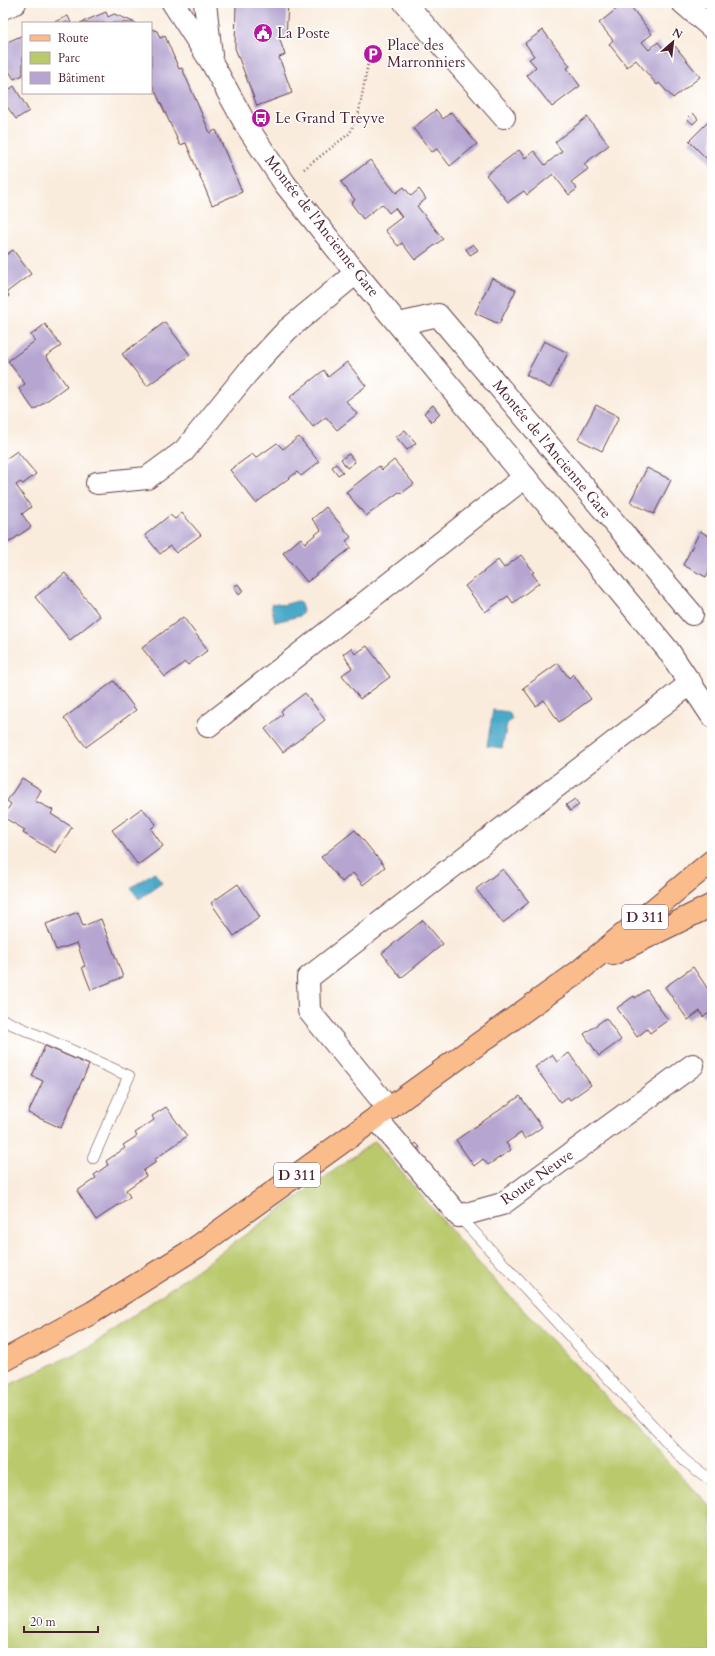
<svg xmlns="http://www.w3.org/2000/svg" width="715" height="1656" viewBox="0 0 715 1656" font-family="Cardo,serif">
	<rect width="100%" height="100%" fill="#fff"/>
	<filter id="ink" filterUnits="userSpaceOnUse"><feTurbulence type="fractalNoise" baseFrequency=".025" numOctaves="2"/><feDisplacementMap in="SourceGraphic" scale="8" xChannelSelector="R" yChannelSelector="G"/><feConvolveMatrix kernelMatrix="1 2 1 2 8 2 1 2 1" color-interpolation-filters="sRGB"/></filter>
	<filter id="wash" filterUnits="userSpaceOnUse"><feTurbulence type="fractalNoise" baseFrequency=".012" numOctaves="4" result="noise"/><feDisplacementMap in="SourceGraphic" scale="16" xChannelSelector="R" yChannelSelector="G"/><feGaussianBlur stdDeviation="0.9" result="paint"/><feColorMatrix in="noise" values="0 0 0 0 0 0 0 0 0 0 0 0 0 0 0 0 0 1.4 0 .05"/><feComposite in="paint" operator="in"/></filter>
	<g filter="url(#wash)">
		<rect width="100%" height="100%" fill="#faecdd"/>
		<path fill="#b9c96c" stroke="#82744c" d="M375 1141 483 1268 712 1508V1653H3V1388L91 1346Z"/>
		<path fill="#4aa9c9" stroke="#4a647a" d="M297 601 301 604 303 611 300 616 275 622 271 604 278 603 283 605Z
			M493 710 509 712 512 719 507 724 502 748 487 746Z
			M154 872 162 883 139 899 131 888Z"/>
		<g id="blocks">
			<path fill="#b5a5d0" d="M236 3H288L286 37H279L285 55 279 57 292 93 257 106 235 48Z
				M624 3H628L652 34 642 42 649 50 658 42 666 52 675 46 700 77 673 98 659 83 657 85 636 60 627 67 609 44 613 40 599 23Z
				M106 12 108 17 114 14 136 23H80Z
				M68 16 71 23H52Z
				M151 29 157 31 160 38 165 36 179 69 182 68 210 133 216 130 242 192 212 205 186 143 180 145 151 82Z
				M543 30 570 66 567 68 580 86 552 107 527 75 536 67 529 59 534 56 525 43Z
				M23 35V75L14 79 3 62V44Z
				M14 86 29 111 16 119 3 101V94Z
				M436 110 443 119 451 112 477 144 450 166 437 149 432 152 413 128Z
				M693 113 698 119 693 124 687 119Z
				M587 117 609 145 584 164 588 169 571 182 577 189 569 195 553 174 527 195 524 191 508 202 486 175 519 150 525 158 534 151 545 165 562 151 555 142Z
				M712 118V164L689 141Z
				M370 160 396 193 404 187 411 196 419 189 426 199 417 206 443 239 415 260 402 243 398 246 385 230 402 217 395 208 389 213 382 204 363 219 351 203 355 200 341 182Z
				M473 244 478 250 470 255 466 249Z
				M13 250 31 274 7 292 9 296 3 301V257Z
				M492 278 516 290 499 324 475 313Z
				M165 322 190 355 147 386 122 354Z
				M45 324 61 346 46 356 67 386 34 410 19 389 25 384 8 361 35 341 31 335Z
				M544 341 568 353 550 388 526 375Z
				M347 362 366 386 346 401 357 414 337 430 326 417 313 427 290 397 324 370 328 377Z
				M433 405 440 414 432 422 424 413Z
				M596 405 619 417 602 451 578 439Z
				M405 430 416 443 407 450 396 437Z
				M299 437 319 462 301 476 297 472 256 503 230 470 252 454 256 458 277 443 283 449Z
				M17 451 36 474 23 484 20 482 16 485 31 507 22 514 31 527 8 543 3 536V525L5 523 3 521V461Z
				M349 454 355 462 347 468 341 459Z
				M394 460 414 484 402 493 399 492 366 516 346 492 379 466 382 470Z
				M336 464 343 472 338 475 332 467Z
				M647 468 671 480 654 514 630 502Z
				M326 507 351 537 346 541 351 548 307 582 283 553 301 538 305 543 321 530 312 519Z
				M182 513 201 535 176 553 170 546 160 554 145 535 170 515 175 519Z
				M700 531 712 538V564L706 577 683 565Z
				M521 555 534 572 532 573 539 583 513 603 508 596 485 612 465 586 498 560 504 568Z
				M65 573 100 616 70 640 35 597Z
				M238 584 243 591 239 595 234 587Z
				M183 617 208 650 188 665 185 662 165 677 142 648Z
				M367 646 390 677 360 699 342 675 352 668 343 654 351 648 355 654Z
				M558 663 569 678 573 674 591 699 559 722 544 700 536 706 523 688Z
				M114 681 136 710 86 747 64 718Z
				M305 693 325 720 283 752 265 729 283 714 281 711Z
				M22 778 41 790 35 801 53 810 51 814 72 827 56 853 23 833 25 830 3 817 11 804 7 801Z
				M575 799 579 805 570 811 566 805Z
				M142 808 156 824 151 829 163 846 138 865 112 830Z
				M355 830 385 867 363 885 353 873 342 882 321 857Z
				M503 869 529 902 503 923 476 889Z
				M238 884 260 917 234 936 211 903Z
				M78 912 83 926 101 919 123 977 91 990 82 967 85 966 77 943 56 950 46 924Z
				M423 920 443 944 401 978 382 953Z
				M693 967 712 995V1011L703 1017 700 1011 688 1020 665 987Z
				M647 990 668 1020 650 1033 647 1029 637 1037 617 1008 634 996 635 998Z
				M606 1018 621 1040 599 1056 584 1034Z
				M45 1046 89 1065 61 1128 28 1113 43 1081 32 1076Z
				M569 1053 591 1085 570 1100 568 1097 560 1102 535 1067 552 1055 557 1062Z
				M520 1096 542 1127 525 1139 521 1133 506 1143 511 1150 488 1165 483 1159 474 1166 456 1140Z
				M166 1107 187 1136 154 1160 156 1162 143 1171 146 1176 126 1190 130 1197 96 1220 77 1191 96 1178 94 1175 108 1165 106 1161 125 1148 123 1145 137 1136 135 1133 154 1120 152 1116Z
				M416 1143 420 1147 416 1150 412 1146Z"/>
		</g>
	</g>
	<g filter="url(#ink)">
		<use href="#blocks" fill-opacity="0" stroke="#643e46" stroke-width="1"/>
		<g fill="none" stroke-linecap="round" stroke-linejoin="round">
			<defs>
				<path id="service" d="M3 1020 129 1076 93 1158
					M459 1216 685 1461 712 1481"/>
				<path id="minor" d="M405 3 504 117
					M683 3 712 28
					M399 324 438 315 692 614
					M97 483 147 478 184 451 248 372 287 330 356 273
					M208 726 525 477
					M389 1109 309 1011 308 978 691 683
					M376 1118 459 1216 502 1204 693 1065"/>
				<path id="tertiary" d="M173 3 212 63 246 125 285 184 356 273 668 650 712 716
					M205 3 211 55
					M3 8 15 3"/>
				<path id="primary" d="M613 954 712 905
					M3 1361 93 1312 197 1247 578 972 712 861"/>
			</defs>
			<use href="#service" stroke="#643e46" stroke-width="12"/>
			<use href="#minor" stroke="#643e46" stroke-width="24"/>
			<use href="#tertiary" stroke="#643e46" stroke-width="24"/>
			<use href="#primary" stroke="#643e46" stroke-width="24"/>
			<path stroke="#643e46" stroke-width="2.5" stroke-dasharray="1 3" stroke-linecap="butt" d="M304 169 350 133 359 112 368 63"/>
			<use href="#service" stroke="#fff" stroke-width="11"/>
			<use href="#minor" stroke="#fff" stroke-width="22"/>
			<use href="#tertiary" stroke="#fff" stroke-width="22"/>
			<use href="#primary" stroke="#fabc8b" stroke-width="22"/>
		</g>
	</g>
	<defs>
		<symbol id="civic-disc" viewBox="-11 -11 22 22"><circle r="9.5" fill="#b5179e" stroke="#fff"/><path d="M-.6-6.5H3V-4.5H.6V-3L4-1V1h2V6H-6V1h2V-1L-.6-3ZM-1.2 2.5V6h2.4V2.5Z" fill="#fff"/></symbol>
		<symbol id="parking-disc" viewBox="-11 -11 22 22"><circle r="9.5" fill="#b5179e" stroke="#fff"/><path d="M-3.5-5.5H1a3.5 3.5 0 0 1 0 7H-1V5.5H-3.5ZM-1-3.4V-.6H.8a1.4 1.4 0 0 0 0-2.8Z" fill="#fff"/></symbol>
		<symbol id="bus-disc" viewBox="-11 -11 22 22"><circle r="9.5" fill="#b5179e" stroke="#fff"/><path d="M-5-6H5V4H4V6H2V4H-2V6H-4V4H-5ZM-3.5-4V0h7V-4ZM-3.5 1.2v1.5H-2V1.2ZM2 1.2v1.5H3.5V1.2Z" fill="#fff"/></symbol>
	</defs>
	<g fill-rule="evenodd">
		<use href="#civic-disc" x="252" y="22" width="22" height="22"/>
		<use href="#parking-disc" x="362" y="43" width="22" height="22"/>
		<use href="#bus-disc" x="250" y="107" width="22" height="22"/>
	</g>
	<g text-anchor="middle" stroke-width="3" stroke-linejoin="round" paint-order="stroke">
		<g fill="#fff" stroke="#80626b" stroke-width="1">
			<rect x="622" y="905" width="46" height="24" rx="3"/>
			<rect x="274" y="1163" width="46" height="24" rx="3"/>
		</g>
		<g font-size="14" font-weight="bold" fill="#4a1f2b">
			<text x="645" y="922">D 311</text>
			<text x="297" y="1180">D 311</text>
		</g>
		<g font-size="15" fill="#4a1f2b" stroke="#fff" text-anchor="start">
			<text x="277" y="38">La Poste</text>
			<text x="387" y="50">Place des<tspan x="387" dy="17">Marronniers</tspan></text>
			<text x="275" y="123">Le Grand Treyve</text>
		</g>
		<g font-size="15" fill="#4a1f2b" stroke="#fff">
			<text transform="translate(322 226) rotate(52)" y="5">Montée de l'Ancienne Gare</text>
			<text transform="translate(552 449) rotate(50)" y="5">Montée de l'Ancienne Gare</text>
			<text transform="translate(537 1177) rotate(-35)" y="5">Route Neuve</text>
		</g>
	</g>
	<rect width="715" height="1656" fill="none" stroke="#fff" stroke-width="16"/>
	<rect x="22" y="22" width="130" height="72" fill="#ffffff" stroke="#b7a5aa"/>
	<rect x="30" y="35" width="20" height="6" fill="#fabc8b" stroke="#b7a5aa"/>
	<text x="58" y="42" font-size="12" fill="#4a1f2b">Route</text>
	<rect x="30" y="52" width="20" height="12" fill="#b9c96c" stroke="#b7a5aa"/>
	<text x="58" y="62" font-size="12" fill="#4a1f2b">Parc</text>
	<rect x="30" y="72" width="20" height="12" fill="#b5a5d0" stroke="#b7a5aa"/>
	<text x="58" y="82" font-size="12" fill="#4a1f2b">Bâtiment</text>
	<g transform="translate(673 42) rotate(28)" stroke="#ffffff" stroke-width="3" paint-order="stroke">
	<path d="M0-3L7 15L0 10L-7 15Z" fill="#4a1f2b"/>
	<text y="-6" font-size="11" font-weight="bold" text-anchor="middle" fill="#4a1f2b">N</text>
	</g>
	<path d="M24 1626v6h74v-6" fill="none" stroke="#4a1f2b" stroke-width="2"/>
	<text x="30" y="1626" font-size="12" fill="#4a1f2b" stroke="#ffffff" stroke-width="3" paint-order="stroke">20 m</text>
</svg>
